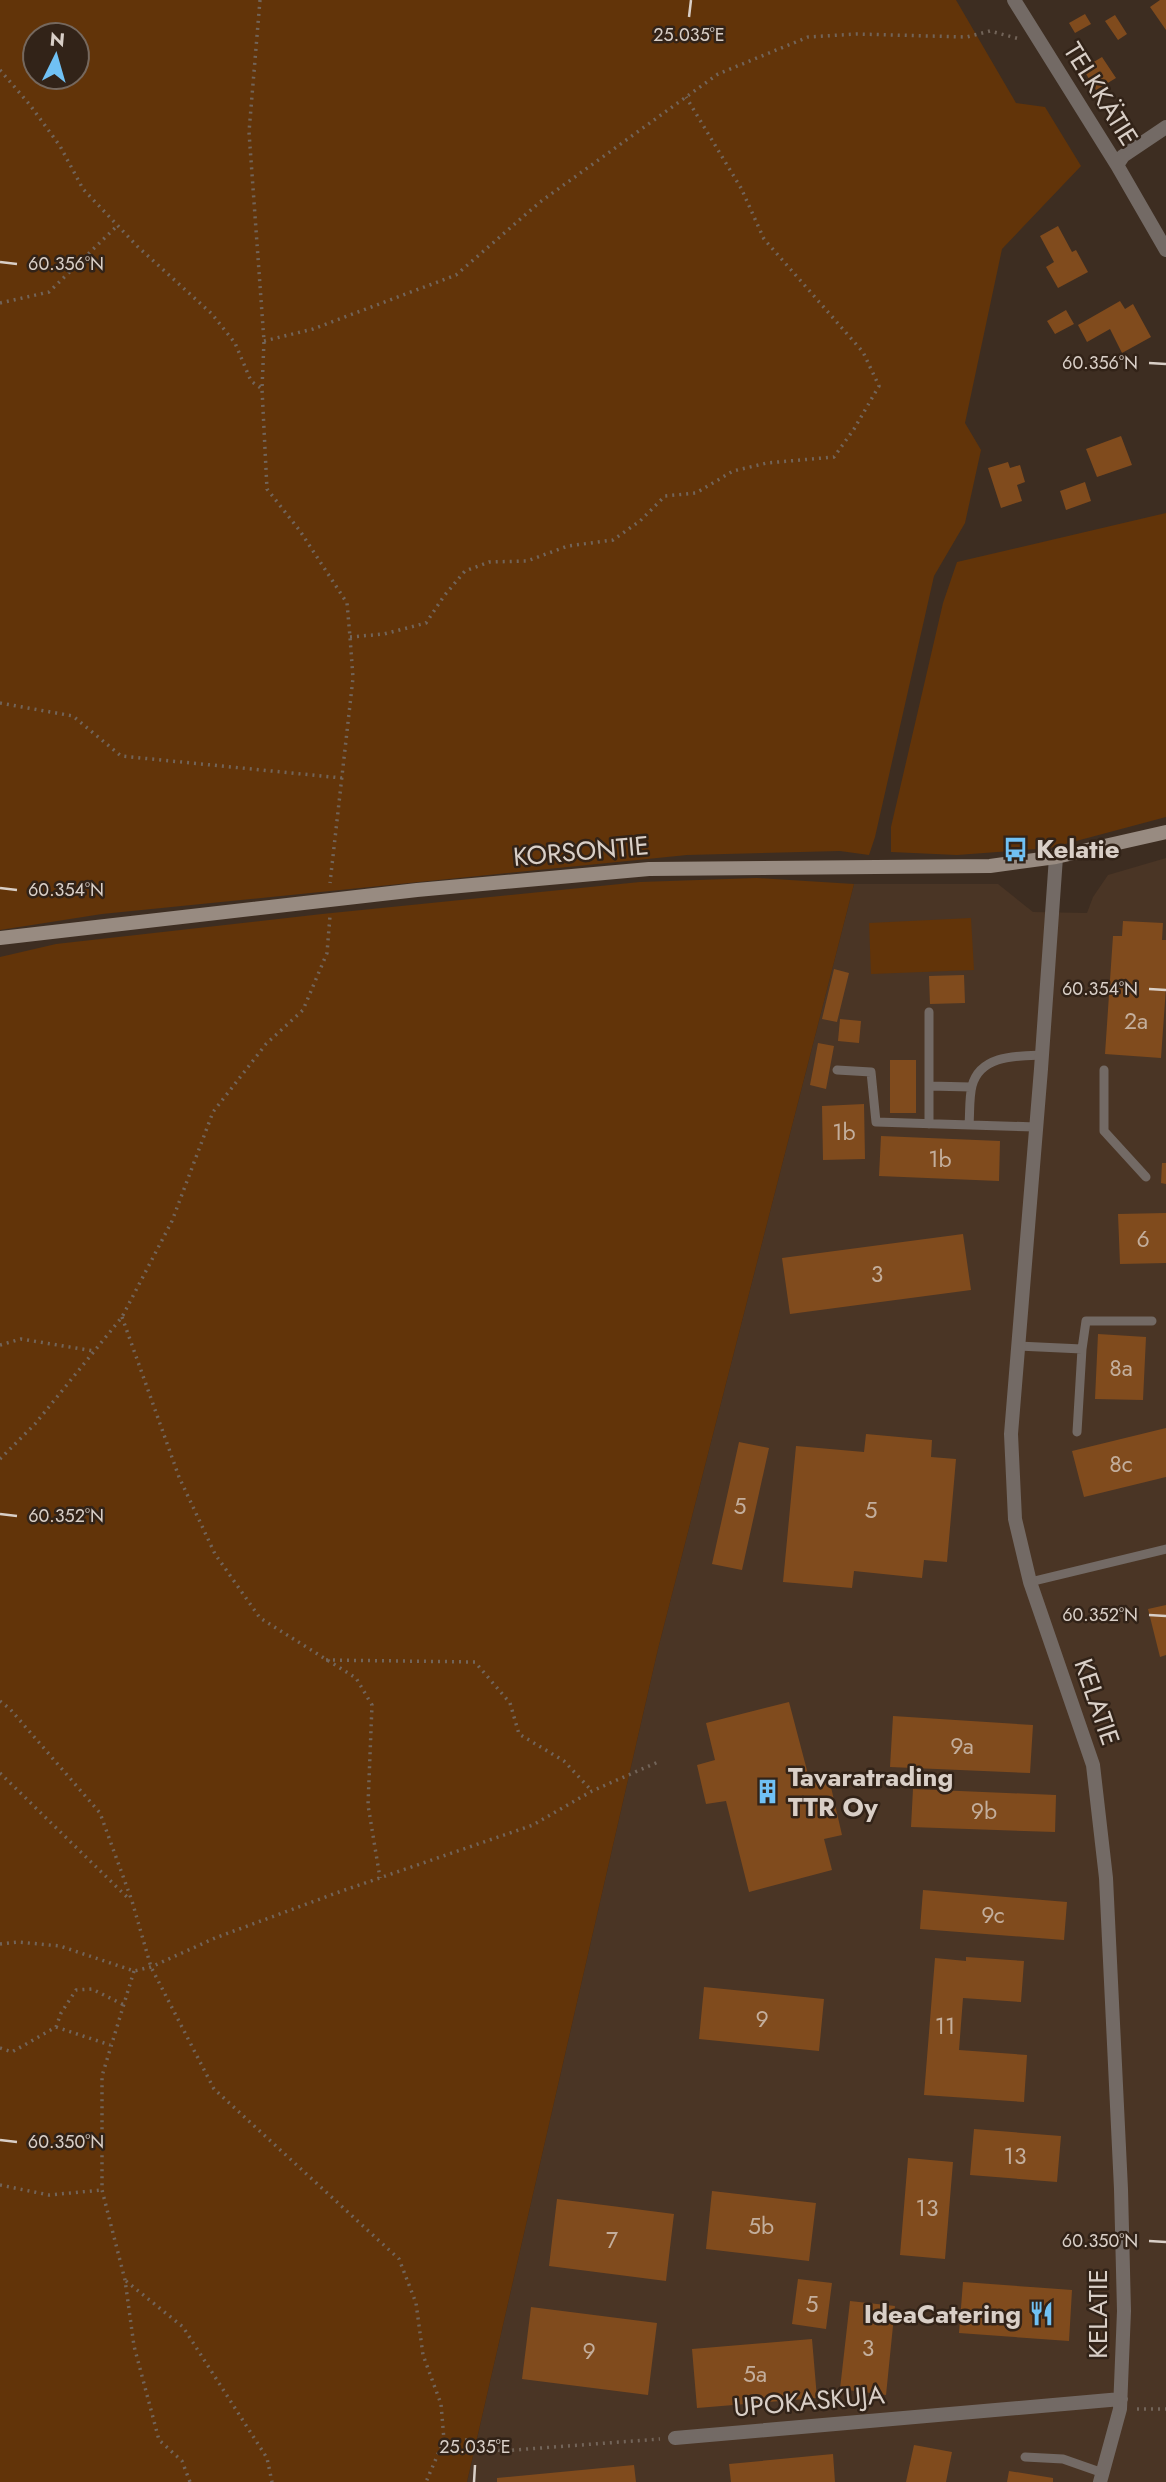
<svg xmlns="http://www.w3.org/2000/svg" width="1166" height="2482" viewBox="0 0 1166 2482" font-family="Jost,sans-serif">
	<rect width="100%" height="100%" fill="#3d2d21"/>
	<path fill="#4a3525" d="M1166 858V2482H467L658 1649 854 884H998L1033 912 1087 913 1093 897 1108 875Z"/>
	<path fill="#623409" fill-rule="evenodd" d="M0 0H956L1016 103 1045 107 1081 166 1002 249 965 423 981 450 965 523 934 576 875 837 869 855 840 851 687 855 102 914 0 930ZM35 35H77V77H35Z
		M1166 513V817L1050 848 957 855 891 852V827L943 603 957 562Z
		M757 878 854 884 658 1649 467 2482H0V957L56 944 322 914 640 882Z
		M971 918 974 970 871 974 869 923Z"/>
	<path fill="#804b1d" d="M1160 0H1166V30L1150 7Z
		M1085 14 1091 24 1075 33 1069 23Z
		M1115 15 1127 34 1118 40 1105 21Z
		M1102 57 1116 78 1096 90 1086 74 1095 68 1092 63Z
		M1058 226 1072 252 1076 250 1088 272 1058 288 1046 267 1054 262 1040 236Z
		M1120 301 1125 309 1133 304 1151 337 1122 353 1110 329 1087 342 1078 325Z
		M1066 310 1074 324 1055 334 1047 321Z
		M1121 436 1132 465 1097 477 1086 449Z
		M1008 462 1010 468 1020 465 1025 482 1017 485 1022 501 1001 508 988 468Z
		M1085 482 1091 501 1066 510 1060 491Z
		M1123 921 1163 923 1162 940H1166V987L1161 1058 1105 1054 1113 936H1122Z
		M834 969 849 973 837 1022 822 1019Z
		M964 975 965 1003 930 1004 929 976Z
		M840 1019 861 1021 859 1043 838 1041Z
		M818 1043 834 1046 826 1089 810 1085Z
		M890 1060H916V1113H890Z
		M864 1104 865 1159 823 1160 822 1106Z
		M881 1136 1000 1141 999 1181 879 1176Z
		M1162 1163H1166V1184L1161 1183Z
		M1166 1213V1263L1120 1264 1118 1214Z
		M963 1234 971 1290 790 1314 782 1258Z
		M1098 1334 1146 1337 1143 1400 1095 1399Z
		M1166 1428V1477L1084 1497 1072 1451Z
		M866 1434 932 1440 931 1457 956 1459 947 1562 924 1560 922 1578 854 1571 852 1588 783 1582 796 1446 864 1452Z
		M739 1442 769 1448 742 1570 712 1564Z
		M1166 1605V1655L1160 1657 1148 1609Z
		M789 1702 809 1778 828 1774 842 1835 824 1839 832 1870 749 1892 726 1801 706 1804 697 1765 715 1760 706 1723Z
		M893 1716 1033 1725 1030 1773 890 1767Z
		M913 1789 1056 1795 1055 1832 911 1827Z
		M923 1890 1067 1902 1064 1940 920 1929Z
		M966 1957 1024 1961 1021 2002 963 1998 959 2050 1027 2055 1024 2102 924 2095 935 1958 966 1961Z
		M704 1987 824 1999 819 2051 699 2039Z
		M974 2129 1061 2136 1057 2182 970 2175Z
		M908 2158 953 2162 945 2259 900 2255Z
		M712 2191 816 2203 809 2261 706 2249Z
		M557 2199 674 2214 666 2281 549 2266Z
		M798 2279 832 2283 826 2329 792 2324Z
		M963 2282 1072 2290 1069 2341 959 2333Z
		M850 2301 895 2306 886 2395 840 2389Z
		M531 2307 657 2323 648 2395 522 2379Z
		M812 2339 817 2398 697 2408 692 2349Z
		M914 2445 952 2452 946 2482H906Z
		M833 2454 835 2482H731L729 2464Z
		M634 2465 636 2482H497V2478Z
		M1009 2471 1053 2478V2482H1007Z"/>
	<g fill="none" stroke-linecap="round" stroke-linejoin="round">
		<path stroke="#726459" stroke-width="3.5" stroke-dasharray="2 5" stroke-linecap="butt" d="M260 0 249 132 264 341 262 389 267 489 300 531 347 603 350 637 353 678 330 883
			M0 70 30 105 60 146 83 189 137 246 212 314 235 343 251 381 262 389
			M0 303 49 292 117 226
			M264 341 313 329 456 275 540 202 718 74 808 37 856 34 967 37 990 31 1020 39
			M350 637 384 634 426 623 444 596 465 571 489 562 527 561 568 546 613 540 640 521 665 496 696 493 733 471 767 463 834 457 854 429 879 386 863 352 764 239 741 188 686 97
			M0 703 73 716 121 756 342 778
			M122 1317 179 1477 215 1554 260 1618 356 1678 372 1705 368 1805 380 1878
			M0 1345 21 1339 94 1351
			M0 1459 35 1424 122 1317 172 1221 213 1112 266 1044 303 1010 327 953 330 916
			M326 1660 475 1662 510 1703 519 1734 564 1761 592 1791
			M0 1701 10 1709 100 1813 132 1901 151 1967 214 2089 399 2259 416 2303 423 2355 441 2404 444 2440 426 2482
			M0 1773 130 1900
			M0 1944 18 1942 60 1946 134 1971 151 1967 215 1938 339 1892 533 1825 592 1791 658 1762
			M134 1971 102 2076V2190L125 2280 134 2346 159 2440 182 2461 190 2482
			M56 2027 110 2045
			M0 2048 12 2052 56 2027 61 2013 76 1990 92 1989 124 2005
			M0 2185 49 2195 102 2190
			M126 2281 183 2327 267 2458 272 2482
			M1137 2409H1166
			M444 2440H469L501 2451 660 2439"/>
		<path stroke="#736a65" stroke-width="9" d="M837 1070 871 1072 876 1122 1036 1127
			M1104 1070V1131L1146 1177
			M929 1086 971 1087
			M929 1124V1012
			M969 1125C970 1112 969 1098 972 1086 980 1055 1016 1056 1042 1055
			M1018 1346 1082 1349
			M1077 1432 1082 1349 1086 1321H1152
			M1030 1582 1166 1549
			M1025 2457 1063 2459 1103 2473"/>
		<path stroke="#736a65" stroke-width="14" d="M1014 0 1117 165 1166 250
			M1117 165 1123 156 1166 127
			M1056 857 1041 1069 1011 1434 1015 1519 1030 1582 1093 1765 1106 1878 1121 2189 1124 2311 1120 2409 1100 2482
			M675 2438 1121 2399"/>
		<path stroke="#988b81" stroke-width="14" d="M0 938 417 890 649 869 990 866 1056 857 1166 832"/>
	</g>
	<path fill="none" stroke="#d9cfc7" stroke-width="2.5" d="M689 17 691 0M0 262 17 264M1149 363 1166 364M0 888 17 890M1149 989 1166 990M0 1514 17 1516M1149 1615 1166 1616M0 2140 17 2142M1149 2241 1166 2242M474 2482 475 2465"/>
	<defs>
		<symbol id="bus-bare" viewBox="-9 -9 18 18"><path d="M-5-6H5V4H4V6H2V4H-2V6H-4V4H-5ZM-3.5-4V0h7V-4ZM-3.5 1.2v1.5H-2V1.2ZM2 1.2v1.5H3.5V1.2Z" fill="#70c1f4" stroke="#322318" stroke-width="2.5" paint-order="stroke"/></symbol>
		<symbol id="building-bare" viewBox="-9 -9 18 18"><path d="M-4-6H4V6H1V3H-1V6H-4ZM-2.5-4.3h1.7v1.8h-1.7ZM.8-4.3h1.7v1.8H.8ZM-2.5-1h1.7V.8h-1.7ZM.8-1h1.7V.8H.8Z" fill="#70c1f4" stroke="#322318" stroke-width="2.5" paint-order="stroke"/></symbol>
		<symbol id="restaurant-bare" viewBox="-9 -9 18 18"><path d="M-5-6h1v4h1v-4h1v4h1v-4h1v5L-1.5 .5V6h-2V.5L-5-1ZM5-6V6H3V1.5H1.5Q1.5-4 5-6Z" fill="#70c1f4" stroke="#322318" stroke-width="2.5" paint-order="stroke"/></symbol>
	</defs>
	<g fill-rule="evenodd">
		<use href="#bus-bare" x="998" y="832" width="35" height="35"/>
		<use href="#building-bare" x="750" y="1774" width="35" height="35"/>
		<use href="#restaurant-bare" x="1024" y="2296" width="35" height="35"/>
	</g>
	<g text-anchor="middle" stroke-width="5" stroke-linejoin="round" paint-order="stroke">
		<g font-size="23" fill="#c3ae9c">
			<text x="1136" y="1029">2a</text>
			<text x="844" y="1140">1b</text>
			<text x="940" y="1167">1b</text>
			<text x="1143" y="1247">6</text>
			<text x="877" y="1282">3</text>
			<text x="1121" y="1376">8a</text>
			<text x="1121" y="1472">8c</text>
			<text x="740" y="1514">5</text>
			<text x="871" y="1518">5</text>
			<text x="962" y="1754">9a</text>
			<text x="984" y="1819">9b</text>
			<text x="993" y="1923">9c</text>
			<text x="762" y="2027">9</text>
			<text x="945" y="2034">11</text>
			<text x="1015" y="2164">13</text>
			<text x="927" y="2216">13</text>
			<text x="761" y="2234">5b</text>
			<text x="612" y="2248">7</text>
			<text x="812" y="2312">5</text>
			<text x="868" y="2356">3</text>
			<text x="589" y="2359">9</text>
			<text x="755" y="2382">5a</text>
		</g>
		<g font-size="26" fill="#d9cfc7" stroke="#322318">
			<text transform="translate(1101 94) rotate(58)" y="9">TELKKÄTIE</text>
			<text transform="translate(581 851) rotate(-5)" y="9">KORSONTIE</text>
			<text transform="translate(1097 1702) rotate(71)" y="9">KELATIE</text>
			<text transform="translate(1098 2314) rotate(-90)" y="9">KELATIE</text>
			<text transform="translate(809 2401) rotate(-5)" y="9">UPOKASKUJA</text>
		</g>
		<g font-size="26" font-weight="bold" fill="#d9cfc7" stroke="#322318" text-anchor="start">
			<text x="1036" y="858">Kelatie</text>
			<text x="788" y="1786">Tavaratrading<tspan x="788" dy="30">TTR Oy</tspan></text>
			<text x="1021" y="2323" text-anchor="end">IdeaCatering</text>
		</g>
	</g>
	<g font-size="18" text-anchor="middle" fill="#d9cfc7" stroke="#322318" stroke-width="5" stroke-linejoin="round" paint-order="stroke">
		<text x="689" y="41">25.035°E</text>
		<text x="66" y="270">60.356°N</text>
		<text x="1100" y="369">60.356°N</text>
		<text x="66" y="896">60.354°N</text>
		<text x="1100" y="995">60.354°N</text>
		<text x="66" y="1522">60.352°N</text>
		<text x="1100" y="1621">60.352°N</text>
		<text x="66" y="2148">60.350°N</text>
		<text x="1100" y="2247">60.350°N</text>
		<text x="475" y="2453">25.035°E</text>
	</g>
	<g transform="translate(56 56) rotate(5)"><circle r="33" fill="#322318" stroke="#75685e" stroke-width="2"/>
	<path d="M0-5L12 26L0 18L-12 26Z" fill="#70c1f4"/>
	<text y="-10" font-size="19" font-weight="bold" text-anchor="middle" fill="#d9cfc7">N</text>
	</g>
</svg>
